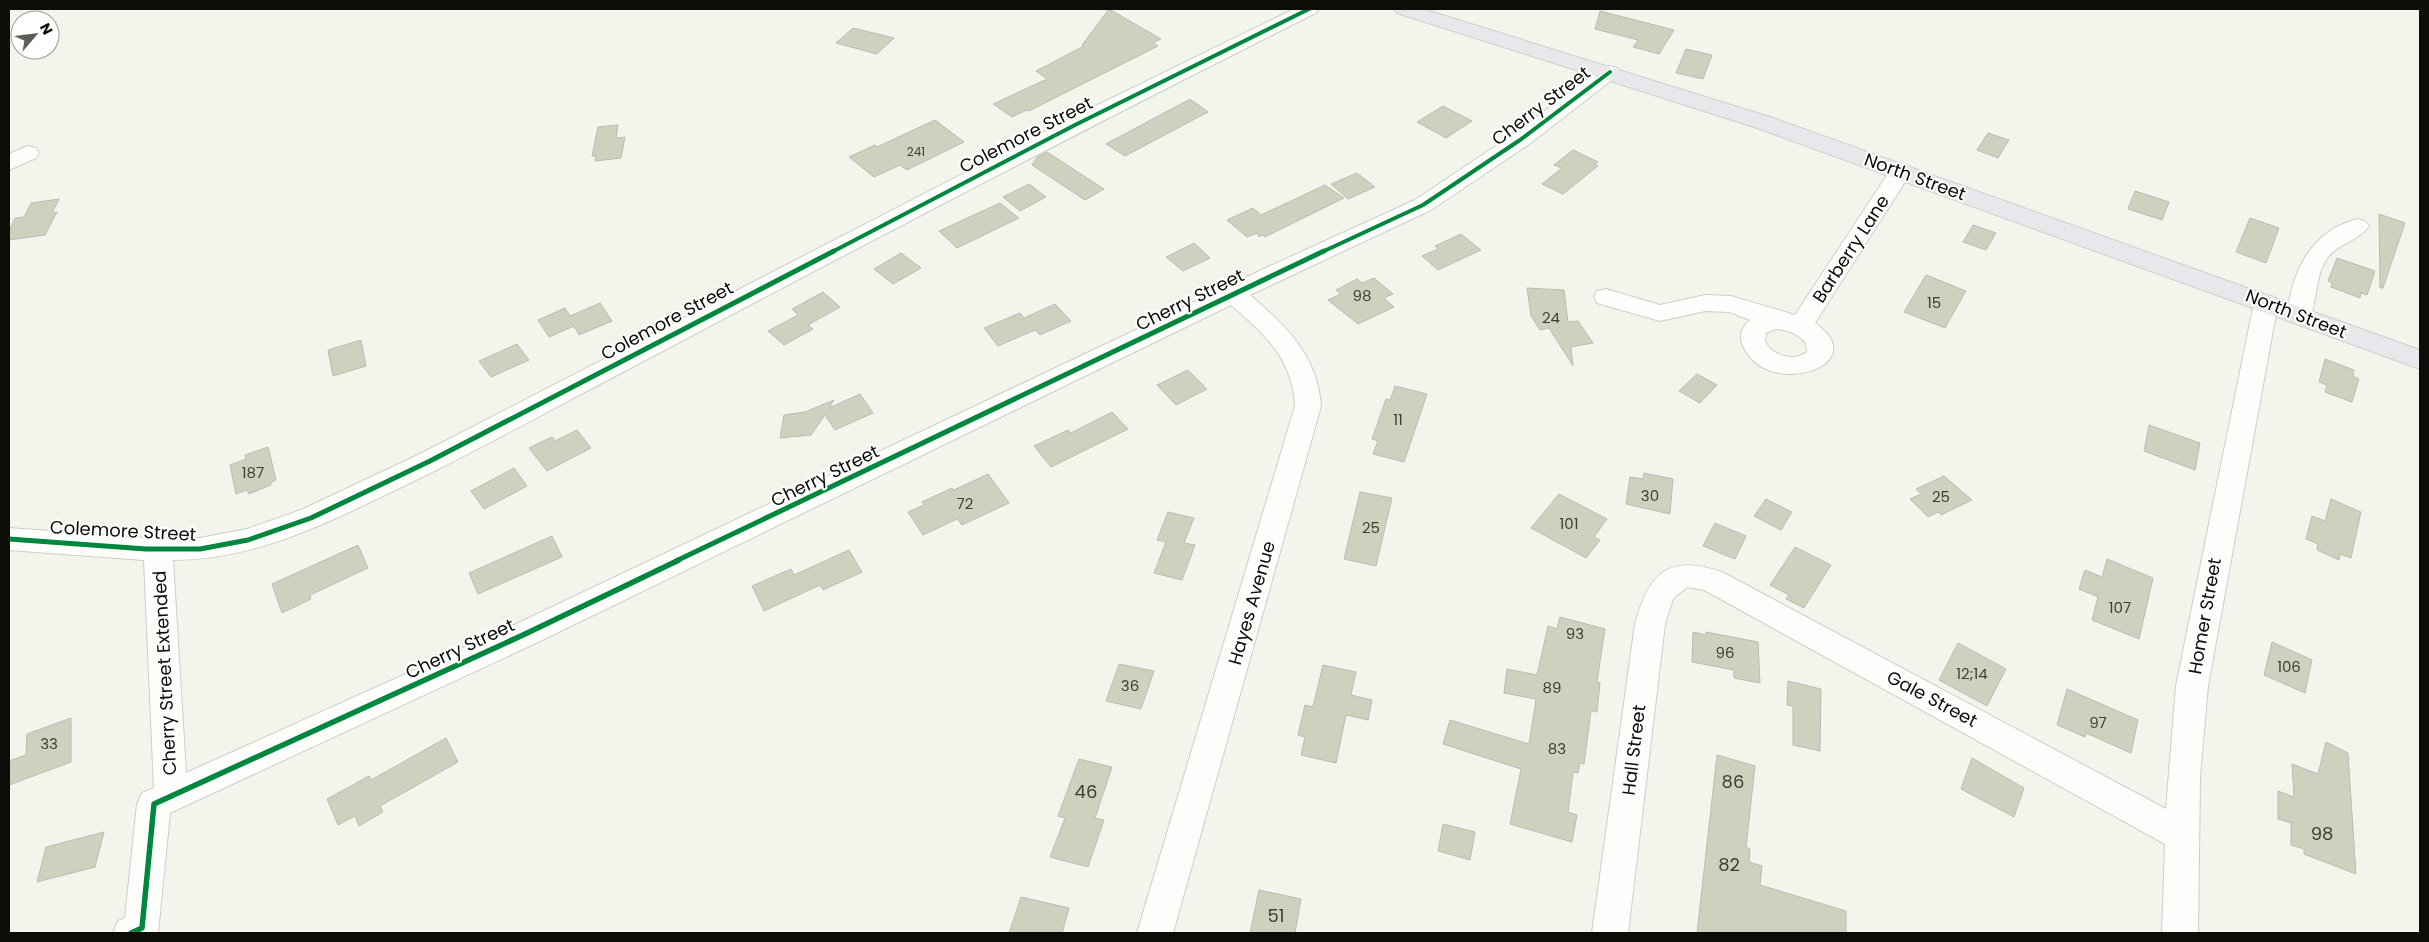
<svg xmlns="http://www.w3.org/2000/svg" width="2429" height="942" viewBox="0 0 2429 942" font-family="Poppins,sans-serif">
	<rect width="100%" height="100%" fill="#f2f5eb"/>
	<path fill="#cdd2be" stroke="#babcb5" d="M1109 9 1161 39 1153 43 1158 46 1029 111 1027 110 1012 117 993 104 1047 79 1036 71 1084 46 1082 45Z
		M1600 11 1674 30 1659 54 1633 47 1638 40 1595 29Z
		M853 28 894 38 877 54 836 43Z
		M1686 49 1712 55 1703 79 1676 73Z
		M1190 99 1208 112 1125 156 1106 144Z
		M1443 106 1472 121 1446 138 1417 122Z
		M935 120 964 142 907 170 900 165 874 177 849 157 875 145 877 147Z
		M618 125 616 138 625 137 621 158 595 161 596 156H592L598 127Z
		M1988 133 2009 140 1998 158 1977 150Z
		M1573 150 1598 162 1594 164 1598 166 1563 194 1542 184 1562 168 1554 165Z
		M1047 152 1104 189 1085 200 1032 165 1037 157Z
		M1357 173 1375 187 1348 199 1331 184Z
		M1029 184 1046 197 1020 211 1003 197Z
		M1325 185 1344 198 1265 237 1262 235 1259 237 1257 233 1247 237 1227 220 1253 208 1261 215Z
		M2135 191 2169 202 2162 220 2128 209Z
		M59 199 52 213 57 212 45 235 9 240V231L15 218 24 217 31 203Z
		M1000 203 1019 218 957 248 939 231Z
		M2379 214 2405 223 2383 288H2380Z
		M2250 218 2279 228 2266 263 2236 252Z
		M1973 225 1996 233 1986 250 1963 242Z
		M1461 234 1481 250 1438 270 1422 256 1438 249 1435 246Z
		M1194 243 1210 258 1183 271 1166 257Z
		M901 253 921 268 893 284 874 269Z
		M2337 258 2375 271 2367 295 2361 293 2360 298 2331 287 2332 283 2328 281Z
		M1926 275 1966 291 1945 328 1904 312Z
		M1374 278 1393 294 1384 298 1394 307 1358 324 1328 300 1341 294 1336 290 1357 279 1362 283Z
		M1527 288 1564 290 1568 322 1578 321 1593 343 1571 347 1573 366 1549 328 1540 330 1531 316Z
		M823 292 840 307 808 325 813 329 784 345 768 331 798 315 792 309Z
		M600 303 612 321 579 335 574 326 549 337 538 320 565 308 570 316Z
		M1055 304 1071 321 1040 335 1035 330 998 346 984 328 1020 313 1024 318Z
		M361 340 366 366 333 376 328 350Z
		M517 344 529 360 491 377 479 361Z
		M2325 359 2354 370 2353 376 2359 379 2352 402 2325 392 2327 385 2319 382Z
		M1188 370 1207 389 1176 405 1157 385Z
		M1697 374 1717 385 1700 403 1679 391Z
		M1395 386 1427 394 1404 462 1373 454 1378 441 1372 439 1386 399 1390 400Z
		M860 394 873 413 835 430 825 415 811 435 780 438 784 415 805 412 834 400 829 408Z
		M1112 412 1128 429 1051 467 1034 446 1068 430 1071 433Z
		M2149 425 2200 443 2195 470 2144 451Z
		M577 430 591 448 547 471 529 448 552 437 555 441Z
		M268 447 276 480 271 482V485L249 494 247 490 236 494 230 465 246 459 245 455Z
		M514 468 527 486 484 509 471 491Z
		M1644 473 1673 479 1670 514 1626 504 1630 477 1643 479Z
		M988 474 1009 503 962 525 957 519 923 535 908 512 924 505 922 502 952 488 954 490Z
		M1944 476 1972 500 1941 515 1938 512 1928 517 1910 499 1921 494 1916 489Z
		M1360 492 1392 498 1376 566 1344 559Z
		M1559 494 1607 519 1594 537 1600 540 1586 558 1531 528Z
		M1766 499 1792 512 1781 530 1754 516Z
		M2331 499 2361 512 2351 558 2340 554 2339 560 2317 550 2318 544 2306 539 2312 516 2325 521Z
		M1168 512 1194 518 1184 543 1195 545 1182 580 1154 573 1166 542 1157 540Z
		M1715 523 1746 536 1735 559 1703 546Z
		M552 536 562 557 478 594 469 573Z
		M358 545 368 568 310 595 311 599 282 613 272 584Z
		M1795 547 1831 565 1804 608 1786 599 1789 595 1770 585Z
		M849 550 862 572 823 590 820 585 764 611 752 586 791 569 794 575Z
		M2107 559 2153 578 2139 639 2092 620 2098 597 2079 589 2085 570 2102 577Z
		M1560 617 1605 629 1597 682 1600 683 1597 712 1591 711 1584 764 1580 763 1578 773 1573 772 1568 812 1577 815 1572 842 1510 824 1521 769 1443 744 1450 720 1529 744 1536 699 1504 693 1507 669 1537 675 1548 626 1557 629Z
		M1693 632 1706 635V632L1758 642 1760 683 1734 678V670L1692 662Z
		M2272 642 2312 660 2305 693 2264 675Z
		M1958 643 2006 669 1987 706 1939 680Z
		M1119 664 1154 671 1141 709 1106 701Z
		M1323 665 1356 672 1351 695 1372 700 1368 720 1346 715 1336 763 1301 755 1305 737 1298 735 1305 705 1313 707Z
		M1788 681 1821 689 1820 751 1793 745V706L1787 705Z
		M2067 689 2138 720 2131 753 2086 733 2085 737 2057 725Z
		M71 718V762L9 785V761L26 755 27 734Z
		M446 738 458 762 380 806 383 812 359 826 355 816 338 825 327 799 369 776 371 780Z
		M2326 742 2348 753 2356 874 2304 854V849L2291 845V823L2278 819V791L2294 797 2292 764 2318 774Z
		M1717 755 1755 766 1746 847 1750 849 1749 862 1762 866 1760 885 1846 911V933H1697Z
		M1972 758 2024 788 2014 817 1961 789Z
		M1079 759 1112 767 1095 818 1104 820 1088 867 1050 857 1065 818 1058 816Z
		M1443 824 1475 832 1470 860 1438 851Z
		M104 832 95 867 37 882 46 847Z
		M1259 890 1301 899 1295 933H1250Z
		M1021 897 1069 908 1062 933H1009Z"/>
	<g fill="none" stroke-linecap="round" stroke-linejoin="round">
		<defs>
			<path id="minor" d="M1294 9H1319L1316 13C1096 123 880 236 663 351 578 395 494 442 408 484 333 520 258 560 173 560L186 773 512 626 1270 266 1415 200 1512 135 1603 68 1610 66 1617 68 1620 72 1617 76 1528 145 1431 210 1250 295C1287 327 1317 355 1321 406L1173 933H1137L1295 406C1292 357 1265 335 1231 305L534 644 170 813 158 933H113L118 921 125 918 137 804 142 793 154 788 144 560 9 550V528L146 538H200L247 529 301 510 420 454 1067 120Z
				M28 146 36 148 39 153 36 158 9 170V154Z
				M1901 164 1909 166 1912 171 1815 323C1876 365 1767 401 1743 346 1738 336 1742 327 1750 320L1729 312 1705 311 1660 321 1597 303 1594 297 1597 291 1606 289 1660 305 1705 295 1731 296 1795 315 1893 166ZM1776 329C1789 330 1798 334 1806 343L1807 352C1794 362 1772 356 1765 341L1766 333Z
				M2357 219 2365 221 2369 226C2359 241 2336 244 2326 260 2314 279 2318 304 2308 321L2299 323 2290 321 2287 315C2292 271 2311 231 2357 219Z
				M2266 295 2275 297 2278 303 2208 686 2200 777 2198 933H2162L2165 844 1704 590 1687 587 1673 599 1665 624 1628 933H1592L1635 624C1649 572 1669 554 1722 572L2166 809 2176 686 2254 303 2257 297Z"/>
			<path id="major" d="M1394 9H1423L1773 118 2420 350V369L1757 128 1397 13Z"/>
		</defs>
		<use href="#minor" stroke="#cdcfc7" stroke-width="2"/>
		<use href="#major" stroke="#cecfcb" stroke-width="2"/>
		<use href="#minor" fill="#fdfefc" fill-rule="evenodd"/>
		<use href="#major" fill="#e6e8eb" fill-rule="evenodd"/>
		<defs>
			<path id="cycleway-far2" d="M832 252 1075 125 1309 9
				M1322 252 1423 205 1520 140 1610 72"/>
			<path id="cycleway-far1" d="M9 539 146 549H200L248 540 311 518 430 461 834 251
				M676 561 1324 251"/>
			<path id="cycleway" d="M131 933 142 928 154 804 523 635 679 560"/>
		</defs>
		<use href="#cycleway-far2" stroke="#fff" stroke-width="6"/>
		<use href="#cycleway-far1" stroke="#fff" stroke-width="8"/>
		<use href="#cycleway" stroke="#fff" stroke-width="9"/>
		<use href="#cycleway-far2" stroke="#00873e" stroke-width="4"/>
		<use href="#cycleway-far1" stroke="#00873e" stroke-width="5"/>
		<use href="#cycleway" stroke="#00873e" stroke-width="5.5"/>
	</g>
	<g text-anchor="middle" stroke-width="4" stroke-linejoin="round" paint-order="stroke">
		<g font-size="12" fill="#3c3e36">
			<text x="916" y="156">241</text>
		</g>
		<g font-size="15" fill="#3c3e36">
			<text x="1362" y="301">98</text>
			<text x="1934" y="308">15</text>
			<text x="1551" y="323">24</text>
			<text x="1398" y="425">11</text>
			<text x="253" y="478">187</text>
			<text x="1650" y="501">30</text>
			<text x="1941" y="502">25</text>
			<text x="965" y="509">72</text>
			<text x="1569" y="529">101</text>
			<text x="1371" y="533">25</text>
			<text x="2120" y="613">107</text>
			<text x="1575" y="639">93</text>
			<text x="1725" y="658">96</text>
			<text x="2289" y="672">106</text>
			<text x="1972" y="679">12;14</text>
			<text x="1130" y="691">36</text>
			<text x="1552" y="693">89</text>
			<text x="2098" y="728">97</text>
			<text x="49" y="749">33</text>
			<text x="1557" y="754">83</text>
		</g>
		<g font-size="18" fill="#0c0d08" stroke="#fff">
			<text transform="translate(1541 106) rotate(-37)" y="6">Cherry Street</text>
			<text transform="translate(1026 135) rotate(-27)" y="6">Colemore Street</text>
			<text transform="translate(1915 177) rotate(20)" y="6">North Street</text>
			<text transform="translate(1851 249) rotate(-57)" y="6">Barberry Lane</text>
			<text transform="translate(1190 300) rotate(-26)" y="6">Cherry Street</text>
			<text transform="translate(2296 314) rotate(21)" y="6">North Street</text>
			<text transform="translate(667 321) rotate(-28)" y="6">Colemore Street</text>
			<text transform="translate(825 476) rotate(-26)" y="6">Cherry Street</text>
			<text transform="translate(123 531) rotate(3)" y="6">Colemore Street</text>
			<text transform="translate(1252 603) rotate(-74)" y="6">Hayes Avenue</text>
			<text transform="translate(2205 616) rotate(-80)" y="6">Homer Street</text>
			<text transform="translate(460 649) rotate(-25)" y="6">Cherry Street</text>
			<text transform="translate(165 673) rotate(-93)" y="6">Cherry Street Extended</text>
			<text transform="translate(1932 699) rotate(28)" y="6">Gale Street</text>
			<text transform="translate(1634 750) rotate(-83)" y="6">Hall Street</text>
		</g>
		<g font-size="18" fill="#3c3e36">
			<text x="1733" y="788">86</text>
			<text x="1086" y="798">46</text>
			<text x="2322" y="840">98</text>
			<text x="1729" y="871">82</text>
			<text x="1276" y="922">51</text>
		</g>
	</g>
	<rect width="2429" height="942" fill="none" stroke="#0c0d08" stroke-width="20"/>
	<g transform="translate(35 35) rotate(62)"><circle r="24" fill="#ffffff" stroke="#9e9e9c"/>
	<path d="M0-4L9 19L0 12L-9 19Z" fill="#5c5e57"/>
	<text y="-8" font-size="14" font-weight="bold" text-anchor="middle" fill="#0c0d08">N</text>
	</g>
</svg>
